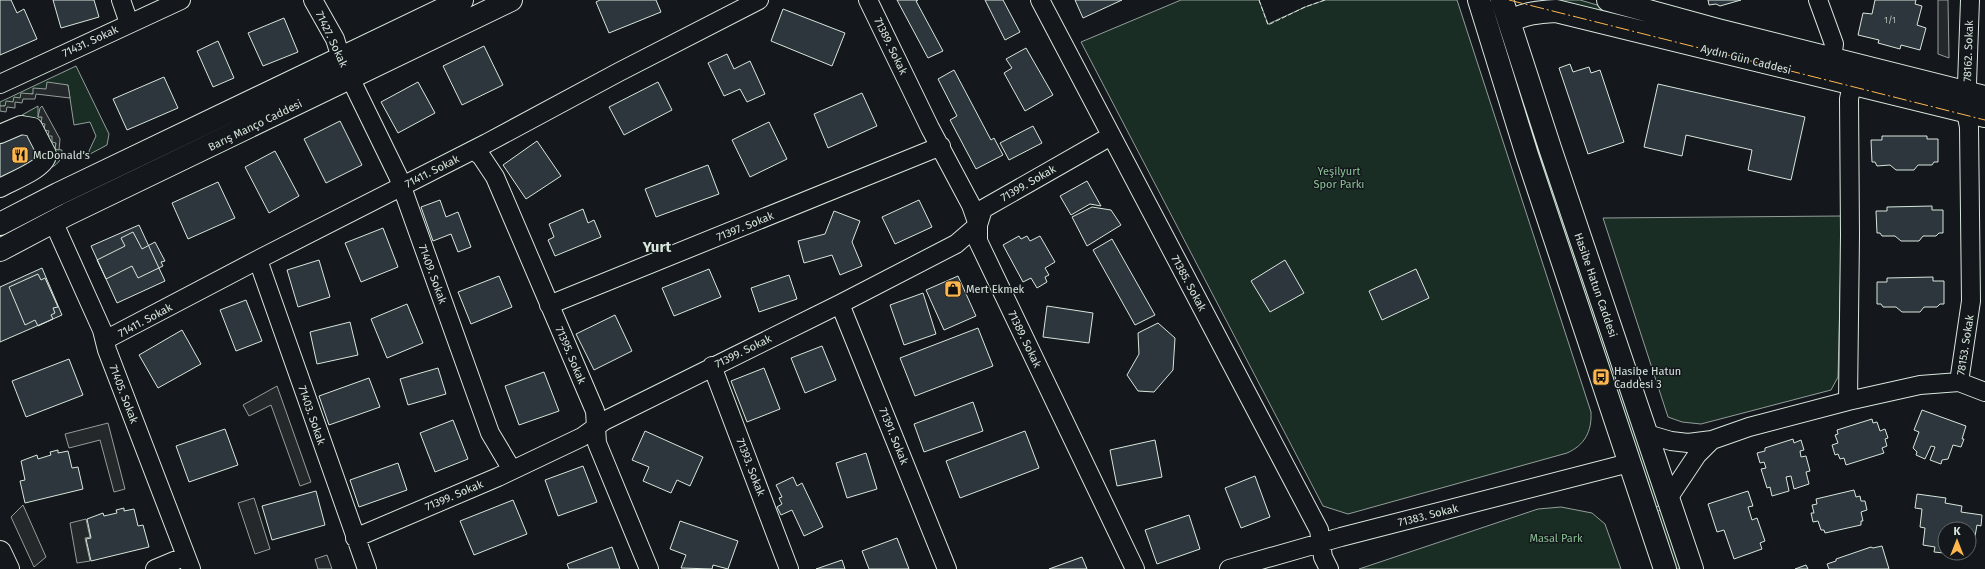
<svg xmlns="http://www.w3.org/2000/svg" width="1985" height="569" viewBox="0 0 1985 569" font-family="'Fira Sans',sans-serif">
	<rect width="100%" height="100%" fill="#14181c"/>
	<path fill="#1a2d24" stroke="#939e99" d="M1181 0H1259L1268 24 1305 7 1325 0H1457L1591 412C1592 431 1585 445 1567 453L1348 514 1323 506 1081 42Z
		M1487 0H1493L1540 149 1535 150Z
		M1560 0H1580L1679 29 1560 3Z
		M76 66 109 134 107 145 90 154 89 151 96 136 90 122 74 125 68 85C51 88 33 92 18 99 12 102 7 107 0 106V102Z
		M38 106V117H42L56 143 55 149 62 150C62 161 57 165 48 169L27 117 22 115Z
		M1541 153 1660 506 1654 507 1536 154Z
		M1842 216 1838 377 1831 390 1701 424 1682 422 1668 417 1603 218Z
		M1561 507 1592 513 1605 524 1621 569H1359L1538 509Z
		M1661 510 1681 569H1675L1655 512Z"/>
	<path fill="#24282b" stroke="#939e99" d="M1938 0H1948L1949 58 1938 54Z
		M47 82 68 85 70 98 36 94 35 99H23L22 103 15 102V108L7 107 6 112 0 111V106H5L6 101 13 102 14 97 20 98 21 93 33 94V88L46 89Z
		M42 106 60 139 59 150 55 149 56 143 52 142V136H48L49 131 44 130 45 124 41 123 42 117H38L40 108Z
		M277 386 311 482 300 486 271 405 249 416 243 405Z
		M108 423 125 489 114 492 100 440 69 448 65 434Z
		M254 498 270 549 255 554 238 503Z
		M23 505 46 557 34 567 11 517Z
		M86 519 90 537 85 538 90 561 77 563 70 523Z
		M327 555 332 569H318L315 559Z"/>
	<path fill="#2c363c" stroke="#d8e6dc" d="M0 0H11L17 13 24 9 37 39 0 55Z
		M53 0H94L99 17 61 28Z
		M600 0H656L661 12 609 33 596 2Z
		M897 0H918L916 1 943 51 928 58Z
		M985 0H1003L1020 32 1005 40Z
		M1075 0H1122L1083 18Z
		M1708 0H1741L1720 6 1716 4 1709 5Z
		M1875 0H1916L1915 4 1922 6 1917 25 1926 28 1920 50 1901 45 1900 49 1878 43 1879 40 1858 35 1863 13 1872 14Z
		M783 9 845 33 832 66 771 41Z
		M284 18 298 52 263 66 248 33Z
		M218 41 234 78 213 87 197 51Z
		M484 46 503 85 462 105 443 66Z
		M1026 48 1053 95 1025 111 1004 73 1012 68 1006 59Z
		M727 54 734 69 750 61 765 94 747 102 740 89 724 96 708 63Z
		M1570 64 1573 72 1589 67 1591 73 1600 70 1624 142 1588 154 1559 68Z
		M954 70 991 140 994 138 1003 155 976 169 950 120 957 116 938 79Z
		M164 77 178 108 127 130 113 99Z
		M418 82 435 113 398 133 381 102Z
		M658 82 672 110 624 135 609 107Z
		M1658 84 1805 117 1791 180 1748 170 1752 150 1686 135 1682 156 1644 147Z
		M862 93 877 126 828 148 814 114Z
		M340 121 362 165 326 183 304 139Z
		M769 122 787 159 750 177 732 140Z
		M1033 126 1042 143 1009 160 1000 143Z
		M27 132 42 160 0 182V140Z
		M1882 136H1927V139H1938V162H1934L1932 165H1918L1914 170H1896L1890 165 1877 166 1875 162H1872L1871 140H1882Z
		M537 141 561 176 526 199 503 165Z
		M275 151 299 196 269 213 245 167Z
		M708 165 719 194 656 217 645 189Z
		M1087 181 1101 206 1090 204 1071 215 1060 196Z
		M218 182 235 218 188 239 172 203Z
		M440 200 446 217 458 212 471 247 458 252 451 234 433 241 421 207Z
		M919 200 932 227 895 244 882 217Z
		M1932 206V210H1943V233H1939L1936 236H1923L1919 241H1901L1895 236H1882L1880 233H1877L1876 211H1887V207Z
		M1092 207 1111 210 1121 225 1087 246 1072 217Z
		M583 209 588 223 594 220 601 237 555 256 548 240 554 237 549 224Z
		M834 211 860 221 852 242 862 266 840 275 832 255 804 263 798 241 825 234Z
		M139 225 165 281 117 303 91 246Z
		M383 228 398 267 361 282 345 243Z
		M133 232 142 249 155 242 165 261 161 262 163 266 138 278 132 266 106 279 97 260 125 246 121 238Z
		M1019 236 1021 239 1027 236 1030 241 1040 236 1055 262 1045 268 1049 275 1045 277 1047 282 1037 288 1031 278 1023 282 1003 245Z
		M1112 239 1155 315 1135 325 1093 250Z
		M319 260 330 297 298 307 287 270Z
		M1285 260 1304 293 1270 312 1251 281Z
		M42 268 62 315 0 342V287Z
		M709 269 721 297 674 316 662 288Z
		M1416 269 1429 298 1382 320 1369 291Z
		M38 274 41 280 45 278 58 307 53 308 55 313 51 315 53 319 38 326 35 320 25 325 9 287Z
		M789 275 797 299 759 312 751 288Z
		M499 276 512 307 471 324 458 292Z
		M958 276 976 316 944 330 926 290Z
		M1933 277V281H1944V304H1940L1937 307H1924L1920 312H1902L1896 307H1883L1881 304H1877V282H1887V278Z
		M923 293 936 334 904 345 890 305Z
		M246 300 262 341 236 351 220 310Z
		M407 304 423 343 387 358 371 319Z
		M1047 306 1093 313 1089 343 1043 337Z
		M615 315 632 351 594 370 576 334Z
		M350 322 358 355 317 364 310 332Z
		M1158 323 1175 338 1173 370 1154 392 1138 391 1127 375 1139 354 1138 333Z
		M978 328 993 366 915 396 900 358Z
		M182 330 201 364 158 388 139 355Z
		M822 346 836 380 805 393 791 358Z
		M69 359 83 395 26 417 12 381Z
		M438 368 446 394 408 405 400 379Z
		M764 368 780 409 747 422 731 381Z
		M544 372 559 411 519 425 505 386Z
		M369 378 380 407 329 425 319 396Z
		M973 402 983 431 924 452 914 424Z
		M1922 410 1966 426 1962 439H1964L1961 447 1953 445 1948 459 1942 460 1941 464 1930 460 1935 447 1931 446 1925 459 1916 455 1917 452 1913 448 1919 432 1914 430Z
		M1872 419 1873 423 1877 422 1880 431 1885 429 1888 438 1885 439 1887 446 1882 448 1884 453 1846 465 1844 458 1840 459 1838 454 1835 455 1832 445 1838 443 1835 435 1838 434 1837 430Z
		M453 420 468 459 435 472 420 433Z
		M225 429 238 465 189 482 176 446Z
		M645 431 703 457 690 486 677 480 671 493 643 481 649 467 632 460Z
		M1025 431 1039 468 960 498 946 461Z
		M1793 439 1794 443 1801 440 1804 450 1800 451 1801 457 1806 456 1810 471 1806 472 1809 484 1794 489 1791 476 1786 477 1789 491 1772 496 1770 487 1767 488 1761 469 1766 468 1764 462 1760 463 1757 453 1765 451V448Z
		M1155 440 1162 477 1117 486 1110 450Z
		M58 450V453L68 451 72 468 78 467 83 489 25 503 20 481 25 480 21 461 37 455 38 459 51 455 50 452Z
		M866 453 877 489 847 498 836 463Z
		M398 463 407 490 359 507 350 480Z
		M583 466 597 502 558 516 545 480Z
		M1255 476 1270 517 1241 528 1225 488Z
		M793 477 797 486 802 483 823 527 804 536 792 510 781 515 777 507 782 504 779 498 782 497 776 485Z
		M1854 490 1856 497 1860 496 1861 501H1865L1867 510 1861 512 1863 521H1861V525L1825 533 1824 530H1821L1818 521 1813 522 1811 513H1814L1812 505 1817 504 1816 499Z
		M316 491 325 525 272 540 262 506Z
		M1748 491 1753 506 1748 507 1752 520 1757 518 1765 541 1760 543 1762 549 1734 559 1724 530 1717 532 1708 504Z
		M1917 494 1946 498 1945 503 1962 506 1961 512 1982 515 1981 526 1977 525 1974 542 1969 541V529H1945L1944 553 1934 552 1935 547 1923 545 1925 528 1920 527 1922 509 1915 508Z
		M513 500 527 534 474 555 460 521Z
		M124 508V511L134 509 138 526 143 525 149 547 91 561 86 539 91 538 87 519 103 513 104 516 117 513 116 510Z
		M1189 515 1200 549 1157 564 1145 530Z
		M680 521 738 541 728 569 713 565 712 569 681 568 686 555 670 549Z
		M897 538 909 569H869L862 551Z
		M1882 546 1889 569H1829L1827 564 1836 561V559L1871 547 1873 548Z
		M612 547 620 569H569L567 564Z
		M1082 557 1087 569H1049Z
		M842 560 845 569H816Z
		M1806 565 1808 569H1795Z"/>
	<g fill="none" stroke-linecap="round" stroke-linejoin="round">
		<defs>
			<path id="minor" d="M121 0 129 23
				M313 0 335 39 341 58 356 90 398 176 490 433 512 470
				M868 0 930 128 971 205 978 225V241L1135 569
				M1040 0 1319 530 1323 557 1329 569
				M1818 0 1834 44 1832 58
				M0 84 181 0
				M0 134 21 125 33 127 47 154C48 168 12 181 0 188
				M473 150 481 156 495 177 595 411 597 443 649 569
				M53 221 102 330 107 350 191 569
				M258 260 367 569
				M840 304 947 569
				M549 305 941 146
				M105 340 265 256 487 143 619 72 759 0
				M712 366 789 569
				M1959 382 1985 392
				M1848 401 1850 235 1849 99 1852 84
				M1647 434 1671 441 1688 443 1712 440 1749 427 1848 401 1920 385 1959 382 1971 301 1969 127 1966 112 1970 0
				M1669 497 1697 455 1712 440
				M355 538 498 477 582 437 604 421 840 304 956 244 978 225 983 209 1111 136
				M155 569 186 556
				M1229 569 1341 537 1629 463"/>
			<path id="major" d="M1479 0 1527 155 1665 569
				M1502 0 1550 148 1692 569
				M1608 0 1718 30 1985 97
				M1509 22C1524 13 1539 12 1556 11L1985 116
				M0 224 58 194 462 0
				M0 250 68 214 511 0
				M0 552 8 569"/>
		</defs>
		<use href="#minor" stroke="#d8e6dc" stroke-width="20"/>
		<use href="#major" stroke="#d8e6dc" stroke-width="24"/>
		<use href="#minor" stroke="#14181c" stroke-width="18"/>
		<use href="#major" stroke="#14181c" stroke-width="22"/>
		<path stroke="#d8e6dc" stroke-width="1" stroke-dasharray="5 2" stroke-linecap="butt" d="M1259 0 1268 25 1305 7 1325 0"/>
		<path stroke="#ffb74d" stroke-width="1" stroke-dasharray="14 3 2 3" stroke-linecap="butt" d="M1509 0 1985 120"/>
	</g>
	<defs>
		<symbol id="restaurant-square" viewBox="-11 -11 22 22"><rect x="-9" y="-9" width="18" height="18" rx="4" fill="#ffb74d" stroke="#14181c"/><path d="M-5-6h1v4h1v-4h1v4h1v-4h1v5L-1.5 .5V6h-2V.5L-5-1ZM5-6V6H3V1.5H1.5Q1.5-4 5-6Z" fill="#111"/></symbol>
		<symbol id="shop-square" viewBox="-11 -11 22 22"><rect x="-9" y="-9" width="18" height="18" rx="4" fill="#ffb74d" stroke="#14181c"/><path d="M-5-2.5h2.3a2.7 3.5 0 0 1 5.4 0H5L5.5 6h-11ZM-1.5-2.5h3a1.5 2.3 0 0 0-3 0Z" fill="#111"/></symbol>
		<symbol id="bus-square" viewBox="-11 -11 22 22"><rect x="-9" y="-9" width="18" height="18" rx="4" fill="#ffb74d" stroke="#14181c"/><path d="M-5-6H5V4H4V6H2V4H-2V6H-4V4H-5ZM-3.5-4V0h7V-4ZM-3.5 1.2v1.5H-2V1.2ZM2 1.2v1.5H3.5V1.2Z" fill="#111"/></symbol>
	</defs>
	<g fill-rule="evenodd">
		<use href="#restaurant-square" x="10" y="145" width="20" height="20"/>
		<use href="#shop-square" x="943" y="279" width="20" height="20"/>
		<use href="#bus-square" x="1591" y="367" width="20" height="20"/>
	</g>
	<g text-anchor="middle" stroke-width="3" stroke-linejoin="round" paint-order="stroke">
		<g font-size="9" fill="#adbab4">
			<text x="1890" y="23">1/1</text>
		</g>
		<g font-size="11" fill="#d8e6dc" stroke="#14181c">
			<text transform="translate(332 39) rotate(65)" y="4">71427. Sokak</text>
			<text transform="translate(90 41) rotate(-25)" y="4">71431. Sokak</text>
			<text transform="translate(891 46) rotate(64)" y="4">71389. Sokak</text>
			<text transform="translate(1968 51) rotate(-88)" y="4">78162. Sokak</text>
			<text transform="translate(1746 59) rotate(14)" y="4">Aydın Gün Caddesi</text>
			<text transform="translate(255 125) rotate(-26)" y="4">Barış Manço Caddesi</text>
			<text transform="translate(432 171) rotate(-27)" y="4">71411. Sokak</text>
			<text transform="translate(1028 183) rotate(-30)" y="4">71399. Sokak</text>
			<text transform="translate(745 226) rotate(-22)" y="4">71397. Sokak</text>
			<text transform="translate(433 274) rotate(70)" y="4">71409. Sokak</text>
			<text transform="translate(1189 283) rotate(62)" y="4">71385. Sokak</text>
			<text transform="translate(1596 285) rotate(71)" y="4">Hasibe Hatun Caddesi</text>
			<text transform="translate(145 320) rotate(-28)" y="4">71411. Sokak</text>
			<text transform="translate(1025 339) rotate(64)" y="4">71389. Sokak</text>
			<text transform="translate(1965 345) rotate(-81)" y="4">78153. Sokak</text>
			<text transform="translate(743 351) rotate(-26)" y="4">71399. Sokak</text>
			<text transform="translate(571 355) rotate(67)" y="4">71395. Sokak</text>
			<text transform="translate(124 394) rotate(69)" y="4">71405. Sokak</text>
			<text transform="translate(312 415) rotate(71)" y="4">71403. Sokak</text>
			<text transform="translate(894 436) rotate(68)" y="4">71391. Sokak</text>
			<text transform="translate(751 467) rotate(69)" y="4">71393. Sokak</text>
			<text transform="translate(454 495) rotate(-23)" y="4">71399. Sokak</text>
			<text transform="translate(1428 515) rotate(-14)" y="4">71383. Sokak</text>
		</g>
		<g font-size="11" fill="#d8e6dc" stroke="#14181c" text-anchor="start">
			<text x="33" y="159">McDonald's</text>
			<text x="966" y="293">Mert Ekmek</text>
			<text x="1614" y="375">Hasibe Hatun<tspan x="1614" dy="13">Caddesi 3</tspan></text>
		</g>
		<g font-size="11" fill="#8ac095" stroke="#14181c">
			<text x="1339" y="175">Yeşilyurt<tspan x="1339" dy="13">Spor Parkı</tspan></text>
			<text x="1556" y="542">Masal Park</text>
		</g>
		<g font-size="15" font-weight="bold" fill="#d8e6dc" stroke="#14181c">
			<text x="657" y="252">Yurt</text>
		</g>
	</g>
	<g transform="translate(1957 541)"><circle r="19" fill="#14181c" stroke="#626a69"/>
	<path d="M0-3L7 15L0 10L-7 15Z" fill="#ffb74d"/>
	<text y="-6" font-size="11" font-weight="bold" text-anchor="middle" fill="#d8e6dc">K</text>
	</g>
</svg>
